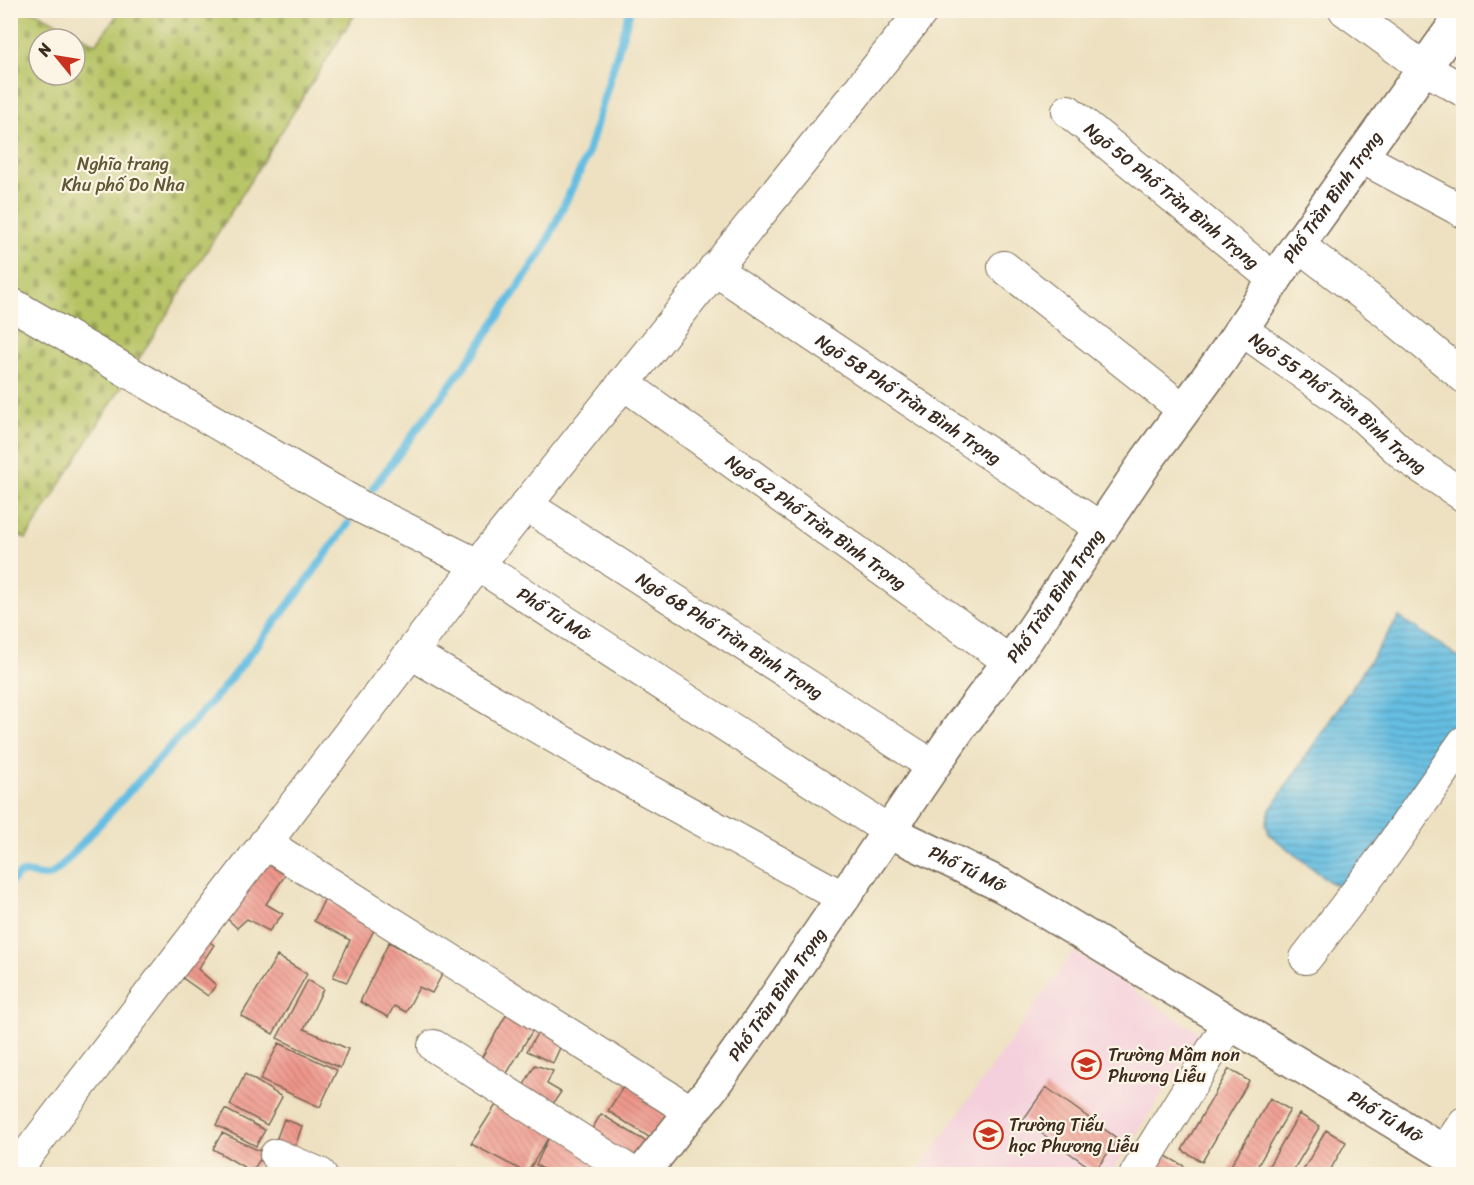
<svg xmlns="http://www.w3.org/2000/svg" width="1474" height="1185" viewBox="0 0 1474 1185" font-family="Sriracha,sans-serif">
	<defs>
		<pattern id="cemetery-stones" width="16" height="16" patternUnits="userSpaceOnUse" patternTransform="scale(1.5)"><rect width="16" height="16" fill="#b6c364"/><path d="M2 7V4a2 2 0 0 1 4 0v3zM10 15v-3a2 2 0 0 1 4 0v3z" fill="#959f52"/></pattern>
		<pattern id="water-rules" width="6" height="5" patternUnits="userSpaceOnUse" patternTransform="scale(1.5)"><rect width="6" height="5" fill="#65bee2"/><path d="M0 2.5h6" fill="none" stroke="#549bb7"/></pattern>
		<pattern id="building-back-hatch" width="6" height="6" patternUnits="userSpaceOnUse" patternTransform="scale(1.5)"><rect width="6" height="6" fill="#ef968b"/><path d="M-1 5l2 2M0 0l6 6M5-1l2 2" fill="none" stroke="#c37b71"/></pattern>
	</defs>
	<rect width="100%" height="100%" fill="#fcf5e5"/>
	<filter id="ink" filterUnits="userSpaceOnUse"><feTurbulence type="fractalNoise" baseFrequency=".0167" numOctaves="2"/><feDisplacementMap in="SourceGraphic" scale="12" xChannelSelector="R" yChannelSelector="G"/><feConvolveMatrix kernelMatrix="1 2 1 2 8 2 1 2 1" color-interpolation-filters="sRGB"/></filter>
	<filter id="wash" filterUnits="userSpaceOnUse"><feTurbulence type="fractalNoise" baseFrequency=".008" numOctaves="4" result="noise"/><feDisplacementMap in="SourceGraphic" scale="24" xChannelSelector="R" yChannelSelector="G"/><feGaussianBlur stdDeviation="1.35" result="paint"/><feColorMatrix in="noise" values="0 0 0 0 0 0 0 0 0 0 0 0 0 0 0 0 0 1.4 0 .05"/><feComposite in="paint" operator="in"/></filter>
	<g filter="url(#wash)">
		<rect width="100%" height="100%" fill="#ede1c1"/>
		<path fill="#f4cfdc" d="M1074 951 1200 1034 1111 1174H916Z"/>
		<path fill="url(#cemetery-stones)" stroke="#787641" stroke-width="1.5" fill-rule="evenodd" d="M11 11H34L96 44 120 11H357L26 539 11 530ZM39 39H75V75H39Z"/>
		<path fill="url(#water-rules)" stroke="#507480" stroke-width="1.5" d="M1399 617 1463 660V726L1353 880 1341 887 1330 882 1269 834 1266 824 1270 810Z"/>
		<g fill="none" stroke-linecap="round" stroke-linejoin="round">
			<path stroke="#65bee2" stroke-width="8" d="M373 488 474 353 543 250 587 156 630 10
				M10 884C26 861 32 881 50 875 55 873 61 866 65 862L221 691 301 589 348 524"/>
		</g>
		<g id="blocks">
			<path fill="url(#building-back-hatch)" d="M265 859 286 874 266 904 283 914 269 931 247 919 237 928 220 912Z
				M325 898 375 928 347 982 333 977 350 940 314 921Z
				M201 936 214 945 198 969 216 985 208 996 174 972Z
				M389 942 443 973 432 993 419 987 406 1012 394 1006 388 1017 360 1002Z
				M277 956 307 974 273 1034 241 1016Z
				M308 980 323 989 304 1029 348 1049 340 1068 277 1038Z
				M512 1005 537 1023 500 1085 475 1069Z
				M542 1025 564 1039 553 1063 527 1051Z
				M279 1043 337 1070 320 1107 260 1080Z
				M535 1065 553 1071 547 1084 561 1092 547 1112 519 1094Z
				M1229 1069 1249 1081 1202 1162 1182 1150Z
				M245 1074 282 1097 267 1125 230 1105Z
				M629 1077 672 1105 652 1139 608 1111Z
				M1046 1087 1118 1139 1095 1171 1023 1120Z
				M501 1097 615 1174H553L536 1165 550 1135 527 1173 471 1144Z
				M1270 1098 1290 1110 1253 1174H1226Z
				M225 1109 265 1130 256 1146 216 1125Z
				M601 1114 655 1147 640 1168 587 1137Z
				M1299 1114 1320 1126 1291 1174H1264Z
				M284 1119 302 1126 294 1150 275 1143Z
				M1326 1130 1346 1142 1328 1174H1301Z
				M222 1133 264 1153 252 1172 213 1149Z
				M1164 1155 1184 1166 1180 1174H1153Z"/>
		</g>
	</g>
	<g filter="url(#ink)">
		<use href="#blocks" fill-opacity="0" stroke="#796a57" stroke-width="1.5"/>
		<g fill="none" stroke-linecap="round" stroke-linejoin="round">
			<defs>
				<g id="minor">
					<path d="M1345 10 1424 68 1464 91"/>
					<path id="s1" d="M1068 111 1275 280"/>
					<path d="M1361 157 1464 212"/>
					<path d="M1298 245 1386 312 1464 377"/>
					<path d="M1004 267 1184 410"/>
					<path id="s2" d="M714 269 1102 529"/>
					<path id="s3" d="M10 303 363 508 478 565 889 831"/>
					<path id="s4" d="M1241 329 1360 414 1406 457 1464 496"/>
					<path id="s5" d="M623 383 1010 662"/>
					<path id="s6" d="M526 505 933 766"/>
					<path d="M411 653 618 774 844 898"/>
					<path d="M265 843 692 1112"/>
					<path d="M1306 958 1385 855 1464 742"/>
					<path d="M434 1046 634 1174"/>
					<path d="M1444 1152 1464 1123"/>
					<path d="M276 1155 320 1174"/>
					<path d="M15 1174 27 1155 478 565 923 10"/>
					<path d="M1136 1174 1229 1023"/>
				</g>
				<g id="major">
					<path id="s7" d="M889 831 1005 887 1464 1164"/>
					<path id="s8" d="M642 1174 679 1127 710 1090 760 1020 959 728 1026 640 1147 460 1220 361 1298 245 1464 12"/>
				</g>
			</defs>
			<use href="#minor" stroke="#796a57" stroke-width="34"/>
			<use href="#major" stroke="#796a57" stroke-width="36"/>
			<use href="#minor" stroke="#fff" stroke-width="32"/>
			<use href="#major" stroke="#fff" stroke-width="33"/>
		</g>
	</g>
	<defs>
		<symbol id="school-ring" viewBox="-11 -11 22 22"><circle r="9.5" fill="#fcf5e5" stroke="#c8321e" stroke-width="1.5"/><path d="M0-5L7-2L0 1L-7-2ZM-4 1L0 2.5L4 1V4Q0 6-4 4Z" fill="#c8321e"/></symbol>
	</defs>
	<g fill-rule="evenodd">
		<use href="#school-ring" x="1070" y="1048" width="33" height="33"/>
		<use href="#school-ring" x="972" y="1118" width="33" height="33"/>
	</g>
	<g text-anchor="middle" stroke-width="4.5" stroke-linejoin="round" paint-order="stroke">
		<g font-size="18" fill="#605833" stroke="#fcf5e5">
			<text x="123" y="170">Nghĩa trang<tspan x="123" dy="21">Khu phố Do Nha</tspan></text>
		</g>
		<g font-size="18" fill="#3b2a1e" stroke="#fcf5e5">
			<text dy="6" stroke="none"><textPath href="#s1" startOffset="134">Ngõ 50 Phố Trần Bình Trọng</textPath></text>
			<text dy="6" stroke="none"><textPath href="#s8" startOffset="1197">Phố Trần Bình Trọng</textPath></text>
			<text dy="6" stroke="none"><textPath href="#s2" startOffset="234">Ngõ 58 Phố Trần Bình Trọng</textPath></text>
			<text dy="6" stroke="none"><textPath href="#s4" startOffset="122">Ngõ 55 Phố Trần Bình Trọng</textPath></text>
			<text dy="6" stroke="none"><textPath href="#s5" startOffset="238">Ngõ 62 Phố Trần Bình Trọng</textPath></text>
			<text dy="6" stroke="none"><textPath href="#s8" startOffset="711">Phố Trần Bình Trọng</textPath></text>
			<text dy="6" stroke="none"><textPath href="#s3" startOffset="627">Phố Tú Mỡ</textPath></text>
			<text dy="6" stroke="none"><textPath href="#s6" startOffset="242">Ngõ 68 Phố Trần Bình Trọng</textPath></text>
			<text dy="6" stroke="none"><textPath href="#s7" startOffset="87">Phố Tú Mỡ</textPath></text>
			<text dy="6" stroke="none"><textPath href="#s8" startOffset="225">Phố Trần Bình Trọng</textPath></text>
			<text dy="6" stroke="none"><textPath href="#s7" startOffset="573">Phố Tú Mỡ</textPath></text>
		</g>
		<g font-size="18" fill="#3b2a1e" stroke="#fcf5e5" text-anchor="start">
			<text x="1108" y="1061">Trường Mầm non<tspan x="1108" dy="21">Phương Liễu</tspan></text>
			<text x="1009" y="1131">Trường Tiểu<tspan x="1009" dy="21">học Phương Liễu</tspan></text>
		</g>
	</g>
	<rect width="1474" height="1185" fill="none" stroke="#fcf5e5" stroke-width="36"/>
	<g transform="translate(57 57) rotate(300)"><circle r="28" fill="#fcf5e5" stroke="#afa495" stroke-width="1.5"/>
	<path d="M0-4.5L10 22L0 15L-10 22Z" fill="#c8321e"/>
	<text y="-9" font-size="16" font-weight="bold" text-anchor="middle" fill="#3b2a1e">N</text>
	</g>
</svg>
